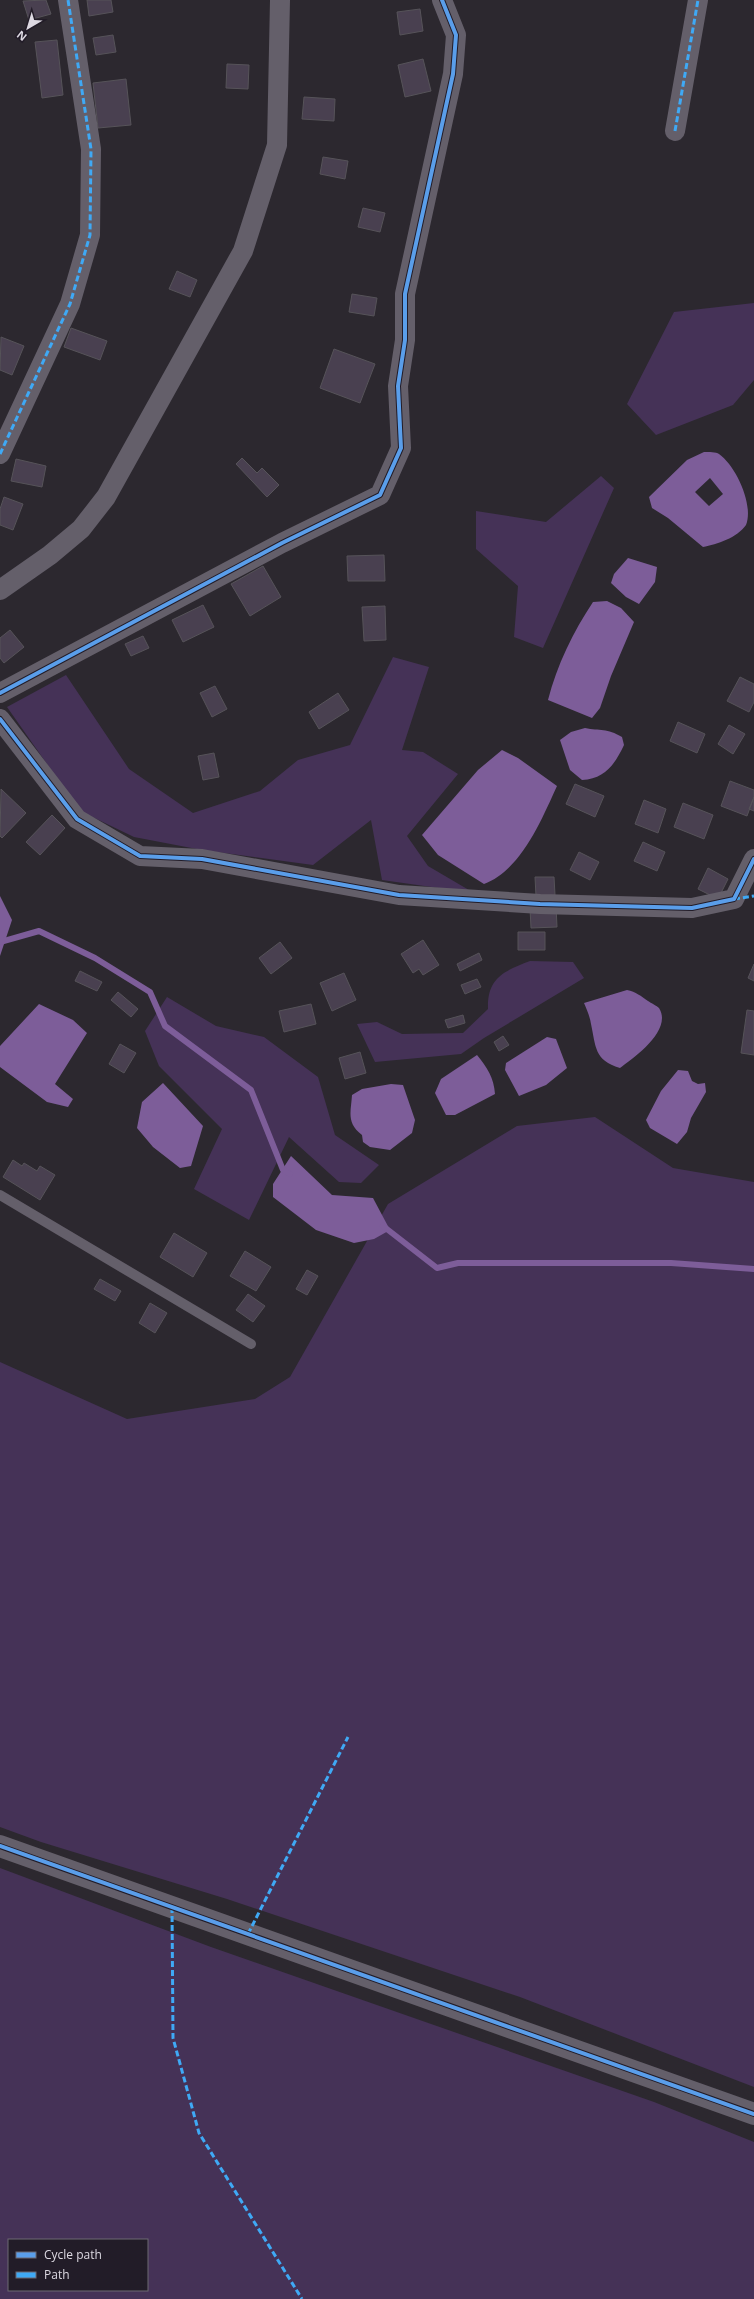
<svg xmlns="http://www.w3.org/2000/svg" width="754" height="2299" viewBox="0 0 754 2299" font-family="'Open Sans',sans-serif">
	<rect width="100%" height="100%" fill="#2c282f"/>
	<path fill="#453257" fill-rule="evenodd" d="M754 303V380L733 405 656 435 627 404 674 312Z
		M601 476 614 488 543 648 514 637 518 586 476 549V511L546 522Z
		M393 657 429 667 402 750 423 752 458 774 407 836 428 866 474 893 382 880 371 820 313 865 202 850 134 837 80 811 7 707 66 675 129 769 193 813 260 791 298 760 350 745Z
		M530 961 573 962 584 978 484 1038 461 1054 375 1062 357 1024 377 1022 402 1034 463 1033 488 1009C487 978 504 971 530 961Z
		M167 997 216 1026 264 1037 318 1077 335 1135 379 1165 361 1183 339 1182 289 1137 249 1220 194 1189 222 1129 159 1066 145 1031Z
		M595 1117 673 1168 754 1182V2087L520 1997 227 1899 41 1842 0 1827V1362L127 1419 255 1399 290 1377 388 1204 517 1126Z
		M0 1868 211 1947 654 2102 754 2142V2299H0ZM9 2240H147V2290H9Z"/>
	<path fill="#7d5d99" fill-rule="evenodd" d="M704 452C709 452 716 452 719 454 736 466 754 505 746 525 737 538 717 544 703 547L668 518 652 508 649 497 687 460ZM710 478 723 494 709 506 695 492Z
		M628 558 657 567 655 582 639 604 626 597 611 583 614 574Z
		M607 601 621 608 634 622 611 676 600 708 592 718 548 700C557 665 573 632 593 602Z
		M585 728C600 731 607 728 622 737L624 745C615 764 605 779 582 780L570 770 560 740 571 732Z
		M502 750 518 758 557 786C541 821 521 870 484 884L438 855 422 835 478 770Z
		M0 896 12 920 0 956Z
		M627 990C636 992 641 996 648 1001 651 1003 657 1006 659 1008 673 1030 634 1058 620 1068 594 1060 596 1047 591 1024 590 1017 587 1010 584 1003Z
		M39 1004 73 1020 87 1033 55 1084 73 1099 68 1107 47 1102 0 1067V1046Z
		M547 1037 556 1039 567 1068 546 1085 519 1096 505 1070 506 1063Z
		M477 1055C487 1067 494 1078 495 1094L455 1115H446L435 1093 441 1079Z
		M678 1070 688 1071 692 1081 698 1084 705 1083 706 1092 691 1118 687 1132 677 1144 650 1128 646 1120 661 1091Z
		M163 1083 203 1126 191 1166 180 1168 153 1147 137 1128 142 1102Z
		M391 1084 403 1085 415 1120 412 1133 390 1150 370 1147 363 1142 362 1135C346 1123 351 1112 352 1095L362 1089Z
		M291 1156 332 1195 373 1198 390 1230 374 1239 354 1243 316 1230 273 1197V1184Z"/>
	<g fill="none" stroke-linecap="round" stroke-linejoin="round">
		<path stroke="#7d5d99" stroke-width="6" d="M0 942 39 931 95 958 150 992 165 1026 251 1090 283 1170 290 1174
			M383 1226 437 1268 458 1263H671L754 1269"/>
	</g>
	<path fill="#494050" stroke="#565359" d="M46 0 51 14 29 20 23 1Z
		M87 0H111L113 12 89 16Z
		M420 9 423 31 400 35 397 12Z
		M113 35 116 52 96 55 93 38Z
		M57 40 63 95 42 98 35 42Z
		M423 59 431 91 405 97 398 65Z
		M227 64 249 65 248 89 226 88Z
		M126 79 131 125 98 128 93 83Z
		M304 97 335 99 334 121 302 119Z
		M323 157 348 161 345 179 320 174Z
		M363 208 385 213 380 232 358 227Z
		M177 271 197 280 190 297 169 289Z
		M352 294 377 298 374 316 349 312Z
		M71 328 107 341 100 360 64 347Z
		M1 337 24 346 12 375 0 370Z
		M334 349 375 364 360 403 320 388Z
		M242 458 257 473 262 468 279 485 267 497 236 464Z
		M16 459 46 466 42 487 11 481Z
		M4 497 23 504 13 530 0 525V509Z
		M384 555 385 581H348L347 556Z
		M263 566 281 597 250 616 231 584Z
		M203 605 214 627 183 642 172 620Z
		M385 606 386 640 364 641 362 607Z
		M10 630 24 647 4 663 0 658V638Z
		M143 636 149 648 131 656 125 644Z
		M740 677 754 684V702L749 712 727 701Z
		M215 686 227 709 212 717 200 693Z
		M338 693 349 710 319 729 309 712Z
		M678 722 705 734 697 753 670 741Z
		M729 725 745 734 733 754 718 744Z
		M214 753 219 777 203 780 198 756Z
		M730 781 754 790V797L747 816 721 806Z
		M575 784 604 796 595 817 566 804Z
		M1 789 26 813 2 838 0 836Z
		M754 797V811L749 809Z
		M644 800 666 809 658 833 635 824Z
		M683 803 713 815 704 839 674 827Z
		M52 815 65 828 40 855 26 842Z
		M643 842 665 852 657 871 634 861Z
		M579 852 599 862 590 880 570 870Z
		M708 868 728 879 718 899 698 889Z
		M535 877H554L555 895 536 896Z
		M556 906 557 927 531 928 530 908Z
		M518 932H545V950H518Z
		M423 940 439 965 423 975 419 969 413 973 401 954Z
		M280 942 292 958 271 974 259 958Z
		M479 953 482 960 460 971 457 964Z
		M754 964V981L748 978Z
		M80 971 102 982 97 991 75 981Z
		M344 973 356 1000 332 1011 320 983Z
		M477 979 481 987 465 994 461 985Z
		M118 992 138 1009 131 1017 111 1000Z
		M311 1004 316 1024 284 1032 279 1011Z
		M747 1010 754 1011V1055L741 1053Z
		M463 1015 465 1023 448 1028 445 1020Z
		M503 1036 509 1045 499 1051 494 1042Z
		M120 1044 136 1053 124 1073 109 1064Z
		M360 1052 366 1073 345 1079 339 1058Z
		M13 1160 22 1166 24 1163 37 1171 40 1166 55 1175 40 1200 3 1177Z
		M174 1233 207 1253 193 1277 160 1257Z
		M245 1251 271 1267 256 1291 230 1276Z
		M307 1270 318 1276 307 1295 296 1289Z
		M100 1279 121 1291 115 1301 94 1289Z
		M248 1294 265 1306 253 1322 236 1310Z
		M150 1303 167 1313 155 1333 139 1323Z"/>
	<g fill="none" stroke-linecap="round" stroke-linejoin="round">
		<path stroke="#645f6a" stroke-width="10" d="M0 1195 251 1344"/>
		<path stroke="#645f6a" stroke-width="20" d="M675 131 698 0
			M0 454 70 304 90 235 91 149 68 0
			M0 590 50 555 81 529 106 497 243 251 277 145 280 0
			M0 693 282 543 380 495 401 448 398 386 405 340V294L453 74 456 35 442 0
			M0 719 77 819 140 856 202 859 399 895 540 904 692 908 734 899 754 859"/>
		<path stroke="#645f6a" stroke-width="22" d="M0 1846 754 2114"/>
		<path stroke="#3fa9f5" stroke-width="3" stroke-dasharray="6 3" stroke-linecap="butt" d="M675 131 698 0
			M0 454 70 304 90 235 91 149 68 0
			M734 899 754 896
			M172 1907 173 2038 199 2133 302 2299
			M248 1934 348 1737"/>
		<defs>
			<path id="cycleway" d="M0 693 282 543 380 495 401 448 398 386 405 340V294L453 74 456 35 442 0
				M0 719 77 819 140 856 202 859 399 895 540 904 692 908 734 899 754 859
				M0 1846 754 2114"/>
		</defs>
		<use href="#cycleway" stroke="#221c28" stroke-width="6"/>
		<use href="#cycleway" stroke="#5a9eea" stroke-width="4"/>
	</g>
	<rect x="8" y="2239" width="140" height="52" fill="#221c28" stroke="#6d6872"/>
	<rect x="16" y="2252" width="20" height="6" fill="#5a9eea" stroke="#6d6872"/>
	<text x="44" y="2259" font-size="12" fill="#ddd9e2">Cycle path</text>
	<rect x="16" y="2272" width="20" height="6" fill="#3fa9f5" stroke="#6d6872"/>
	<text x="44" y="2279" font-size="12" fill="#ddd9e2">Path</text>
	<g transform="translate(28 28) rotate(218)" stroke="#221c28" stroke-width="3" paint-order="stroke">
	<path d="M0-3L7 15L0 10L-7 15Z" fill="#ddd9e2"/>
	<text y="-6" font-size="11" font-weight="bold" text-anchor="middle" fill="#ddd9e2">N</text>
	</g>
</svg>
